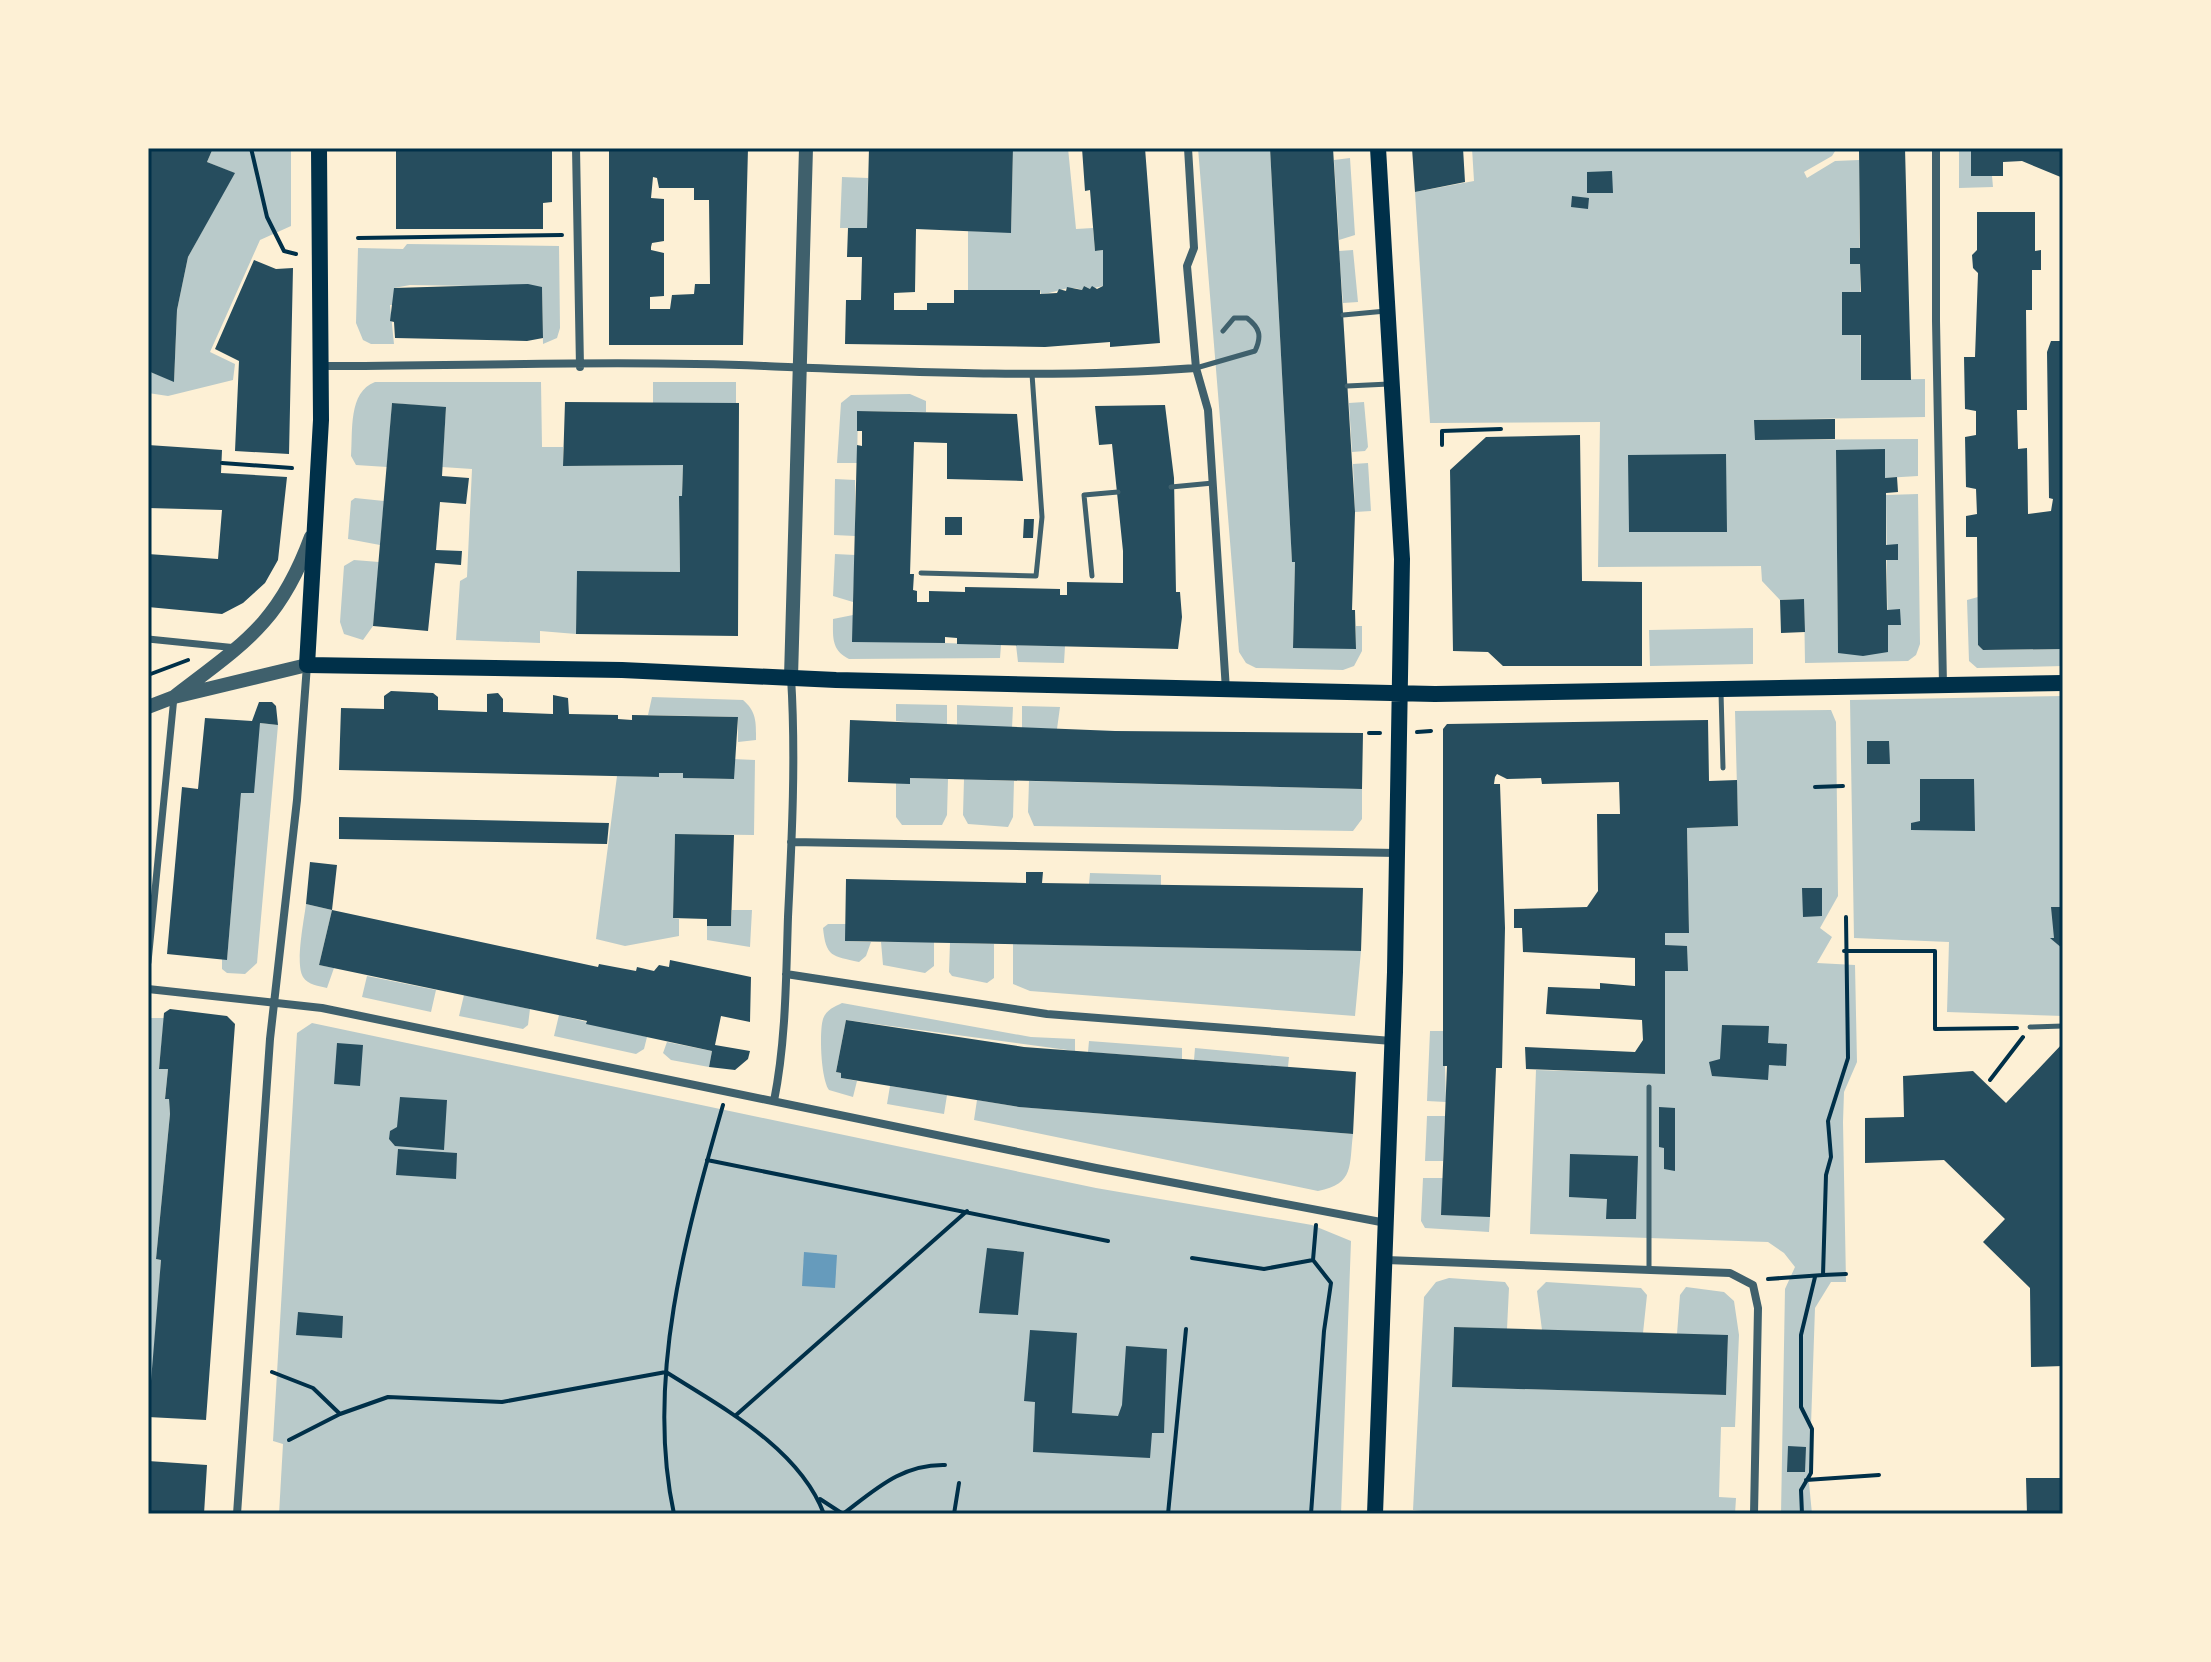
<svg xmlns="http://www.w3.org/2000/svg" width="2211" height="1662" viewBox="0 0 2211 1662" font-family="'Open Sans',sans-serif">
	<rect width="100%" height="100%" fill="#fdf0d5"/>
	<path fill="#b9caca" d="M213 148H291V226L260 240 210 352 235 364 233 380 168 396 148 393V371L174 381 177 310 188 257 234 173 207 162Z
		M1013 148H1068L1076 229 1093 228 1095 251 1103 250V286L1090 289 1084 286 1082 290C1068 284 1058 293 1041 294L1040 290H968V231L1011 232Z
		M1198 148H1270L1292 561 1295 562 1293 647 1356 648V626H1362V651L1354 666 1343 670 1256 668 1246 663 1239 652Z
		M1472 148H1837L1832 156 1804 172 1807 178 1835 161 1859 160 1861 380 1925 379V417L1755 420V440L1918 439V476L1885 478V450L1836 451 1838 652H1888L1886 495 1918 494 1920 644 1916 655 1908 661 1805 663 1804 599 1780 600 1762 581 1761 566 1598 567 1600 422 1430 423 1415 192 1474 181Z
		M1959 148H1971V176H1992L1993 187 1959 188Z
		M1350 158 1355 235 1339 240 1334 160Z
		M842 177 868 178 867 228H840Z
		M407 244 559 246 560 328 557 338 543 344 542 287 410 285 394 288 395 305H390L394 344H371L363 340 356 323 358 248 403 249Z
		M1353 250 1358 302 1343 303 1339 251Z
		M375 382H541L542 447H563V466L683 465 682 496H679L680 572 578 571 576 634 540 631V643L456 640 460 581 467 577 472 469 442 467 446 408 392 403 387 467 356 465 351 456C353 431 348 392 375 382Z
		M653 382H736V403L653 404Z
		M910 394 926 401V412L858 411 857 463H837L841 403 851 395Z
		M1364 402 1368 447 1365 451 1352 452 1349 403Z
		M1368 463 1371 511 1355 512 1353 464Z
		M835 479 855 480V536L834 535Z
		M355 498 384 501 380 545 348 539 351 501Z
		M835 554 855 555 853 602 833 596Z
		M354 560 379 562 373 626 363 640 344 634 340 622 344 566Z
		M1978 597V645L1983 650 2063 649V666L1977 668 1969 661 1967 600Z
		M853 615 945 643 1001 645 1000 658 849 659C831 650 833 637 833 619Z
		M1753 628V664L1650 666 1649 630Z
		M1016 645 1065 646 1064 663 1018 662Z
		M2063 696V1016L1947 1012 1949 942 1854 938 1850 700Z
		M652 697 743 700C757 712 756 723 756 740L738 742V717L648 715Z
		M896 704 947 705V726L896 721Z
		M957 705 1013 707 1012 728 957 726Z
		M1022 706 1060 707 1057 729 1022 728Z
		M1831 710 1836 722 1838 896 1820 928 1832 937 1817 963 1855 965 1857 1062 1844 1092 1843 1122 1846 1282H1831L1815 1308 1809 1483 1812 1514H1781L1785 1289 1795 1267 1784 1253 1768 1242 1530 1234 1536 1070 1665 1074V933H1689L1687 828 1738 826 1735 711Z
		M260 723 278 725 257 963 245 974 227 973 222 969V959H227L241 793Z
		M733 759 755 760 754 835 675 834 673 918 679 919V936L625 946 596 939 617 776 658 777 659 773H683L684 778 733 779Z
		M910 778 948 779 947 815 942 825H902L896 817V783Z
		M964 779 1014 781 1013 817 1008 827 968 824 963 815Z
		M1029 781 1362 789V819L1353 831 1034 826 1028 812Z
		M1090 873 1161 875V886L1089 884Z
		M306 904 332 910 319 965 334 968 327 988C319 986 308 985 303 977 295 964 304 921 306 904Z
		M732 910H752L750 947 707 940V926H731Z
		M828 924H846V941L871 942 866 956 859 962C832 956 826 957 823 928Z
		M881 942H934V966L925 973 883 965Z
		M950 943 994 944V978L987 983 952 976 949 972Z
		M1013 944 1361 951 1355 1016 1030 991 1013 984Z
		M367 976 436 990 431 1012 362 997Z
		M464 995 530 1009 528 1025 523 1029 459 1016Z
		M842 1003 1031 1037 1075 1039V1051L846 1020 836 1072 841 1073V1078L857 1081 853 1097 829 1090C821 1078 819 1033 823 1019 826 1010 834 1007 842 1003Z
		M559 1015 647 1037 644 1049 636 1054 554 1036Z
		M148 1018H164L159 1068 168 1069 165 1098 169 1099 170 1114 156 1259 161 1260 152 1390H148Z
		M312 1023 1096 1188 1312 1225 1351 1241 1341 1514H279L283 1444 273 1441 297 1033Z
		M1430 1031H1444L1446 1102 1427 1101Z
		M1089 1041 1182 1048V1059L1088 1052Z
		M667 1042 712 1051 709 1067 671 1060 663 1053Z
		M1195 1048 1289 1057 1288 1067 1194 1060Z
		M890 1086 947 1095 944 1114 887 1104Z
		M977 1100 1020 1107 1353 1134C1349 1165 1355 1184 1318 1191L974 1120Z
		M1427 1116H1445L1443 1161H1425Z
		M1423 1178H1443L1490 1217 1489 1232 1425 1228 1421 1221Z
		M1449 1278 1505 1282 1509 1288 1507 1329 1454 1327 1452 1387 1726 1395 1728 1336 1677 1334 1680 1295 1686 1287 1724 1292 1734 1301 1739 1335 1735 1427H1721L1719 1497 1736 1498 1735 1514H1451L1413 1510 1424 1297 1436 1282Z
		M1546 1282 1641 1288 1647 1295 1643 1333 1542 1330 1537 1291Z"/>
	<path fill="#669bbc" d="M804 1252 837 1255 835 1288 802 1286Z"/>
	<path fill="#264d5e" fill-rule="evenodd" d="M148 148H213L207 162 235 173 188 257 177 310 174 382 148 371Z
		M396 148H552V202L543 203V229H396Z
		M609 148H748L743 345H609ZM653 177 657 178 659 188H694V200H709L710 284H695L694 294 672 295 670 309H650V297L664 296V253L651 250V247L652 243 664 241V199L651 198Z
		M869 148H1013L1011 233 916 229 915 292 894 293V310H927V303H954V290H1040V294L1057 293 1059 289 1066 291 1067 287 1082 290 1084 286 1090 289 1092 286 1097 289 1103 286V250L1095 251 1090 190 1085 191 1082 148H1145L1160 343 1110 347V342L1045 347 845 344 846 300H861L862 257H847L848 228H867Z
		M1270 148H1333L1355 512 1352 610H1355L1356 649 1293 648 1295 562H1292Z
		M1412 148H1463L1465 182 1415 192Z
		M1859 148H1905L1911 380H1861V335H1842V292H1861L1860 264H1850V248H1860Z
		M1971 148H2063V178L2022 161 2003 162V176H1971Z
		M1612 171 1613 193H1587V172Z
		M1572 196 1589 198 1588 209 1571 207Z
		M1977 212H2035V251L2041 250V270H2032V310H2026L2027 410H2017L2018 449 2027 448 2028 514 2051 511 2053 499 2049 498 2047 352 2051 341H2063V649L1983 650 1978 645 1977 537H1966V516L1977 514 1976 489 1966 487 1965 437 1976 435V411L1965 409 1964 357H1975L1978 273 1973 268 1972 255 1977 250Z
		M254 260 276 269 293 268 289 454 235 451 239 361 215 349Z
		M528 284 542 287 543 338 527 341 395 338 394 322 390 321 394 288Z
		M565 402 739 403 738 636 576 634 577 571 680 572 679 496H682L683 465 563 466Z
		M392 403 446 407 442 476 469 478 466 504 440 502 436 550 462 551 461 565 435 563 428 631 373 626Z
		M1165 405 1174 478 1176 592H1180L1182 617 1178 649 957 644V638L945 637V643L852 642 857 445 862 446V431H857V411L1017 414 1023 481 947 479V443L914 442 910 574H914L913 590 917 591V602H929V591L965 592V587L1060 589V595H1067V582L1123 583V551L1112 444 1099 445 1095 406Z
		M1835 419V439L1755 440 1754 420Z
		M1580 435 1582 581 1642 582V666H1503L1488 652 1453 651 1450 470 1486 437Z
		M148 445 222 450 221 473 287 477 278 560 265 583 243 603 222 614 148 607V554L218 559 222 510 148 508Z
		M1885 449V478L1897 477 1898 492 1886 493V545L1898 544V560H1886L1887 610 1900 609 1901 625H1888V652L1863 656 1838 653 1836 450Z
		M1726 454 1727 532H1629L1628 455Z
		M945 517H962V535H945Z
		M1024 519H1034L1033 538H1023Z
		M1804 599 1805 632 1781 633 1780 600Z
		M391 691 433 693 438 697V710L487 712V694L498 693 503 699V712L553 714V695L568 698 569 714 618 715V719L632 720V715L738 717 734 779 683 778V773H659V777L339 770 341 708 384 709V696Z
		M259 702H272L276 706 278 725 260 723 254 793H241L227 960 167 954 182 787 198 789 205 718 252 721Z
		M850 720 1115 731 1363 733 1362 789 910 778V784L848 782Z
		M1708 720 1709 781 1737 780 1738 826 1687 828 1689 933H1665V945L1687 946 1688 971H1665V1074L1526 1069 1525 1047 1635 1052 1643 1040 1642 1020 1546 1014 1548 987 1600 989V983L1635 986V958L1523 952 1522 928H1514V909L1587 907 1598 891 1597 814H1620L1619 782 1542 784 1541 778 1507 779 1497 774 1495 777 1494 784H1500L1505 928 1502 1068H1496L1490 1217 1441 1215 1447 1066H1443V729L1447 724Z
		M1867 741H1889L1890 764H1867Z
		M1920 779H1974L1975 831 1911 830V823L1920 821Z
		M339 817 609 823 607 844 339 839Z
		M675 834 734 835 731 926H707V919L673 918Z
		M310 862 337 865 332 910 306 904Z
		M1026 872H1043L1042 883 1363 888 1361 951 845 941 846 879 1026 883Z
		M1802 888H1822V916L1803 917Z
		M2051 907H2063V949L2050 938H2054Z
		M332 910 598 967 599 964 636 971 637 967 654 971 659 965 669 967 670 960 751 977 750 1022 721 1016 715 1045 750 1051 748 1059 735 1070 709 1067 712 1051 586 1024 587 1021 319 965Z
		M170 1009 227 1016 235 1024 206 1420 148 1417 161 1260 156 1259 170 1114 169 1099H165L168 1069H159L164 1013Z
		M846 1020 1024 1047 1356 1072 1353 1134 1019 1107 841 1078V1073L836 1072Z
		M1722 1025 1769 1026 1768 1043 1787 1044 1786 1066 1769 1065 1768 1080 1712 1076 1709 1062 1720 1059Z
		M337 1043 363 1045 360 1086 334 1084Z
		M2063 1043V1366L2031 1367 2030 1288 1983 1242 2005 1219 1944 1160 1865 1163V1118L1904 1117 1903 1076 1973 1071 2006 1103Z
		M400 1097 447 1100 444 1150 395 1146 389 1139 390 1131 397 1127Z
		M1659 1107 1675 1108V1171L1664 1169V1148L1659 1147Z
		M398 1149 457 1153 456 1179 396 1175Z
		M1570 1154 1638 1156 1636 1219H1606L1607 1199 1569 1197Z
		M987 1248 1024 1252 1018 1315 979 1313Z
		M298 1312 343 1316 342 1338 296 1335Z
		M1454 1327 1728 1335 1726 1395 1452 1387Z
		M1030 1330 1077 1333 1072 1413 1118 1416 1122 1405 1126 1346 1167 1349 1164 1433H1152L1150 1458 1033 1452 1035 1402 1024 1401Z
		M1788 1446 1806 1447 1805 1472H1787Z
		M148 1461 207 1465 204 1514H148Z
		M2026 1478H2063V1514H2027Z"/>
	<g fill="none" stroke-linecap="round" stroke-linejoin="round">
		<path stroke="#003049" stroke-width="4" d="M251 148 267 217 284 251 296 254
			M358 238 562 235
			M1442 445V431L1501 429
			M222 463 292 468
			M148 675 188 660
			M1417 732 1431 731
			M1369 733H1380
			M1815 787 1843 786
			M1844 951H1935V1029L2017 1028
			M1990 1080 2023 1037
			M707 1160 1108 1241
			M1192 1258 1264 1269 1313 1260
			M1823 1275 1846 1274
			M1768 1279 1823 1275 1826 1175 1831 1157 1828 1121 1848 1058 1846 917
			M272 1372 313 1388 340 1414
			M735 1416 967 1211
			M289 1440 340 1414 388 1397 502 1402 666 1372C723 1408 799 1448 824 1514
			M1806 1480 1879 1475
			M820 1499 843 1514
			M674 1514C645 1380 686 1234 723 1105
			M843 1514C876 1489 902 1464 945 1465
			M954 1514 959 1483
			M1168 1514 1186 1329
			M1311 1514 1324 1331 1331 1283 1313 1260 1316 1225
			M1802 1514 1801 1490 1811 1473 1812 1429 1801 1407V1335L1815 1277"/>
		<path stroke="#3f606c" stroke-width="5" d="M1343 315 1386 311
			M1196 368 1255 351C1262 336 1260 328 1247 318H1234L1223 331
			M1347 386 1389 384
			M1171 487 1213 483
			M921 573 1036 576 1042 517 1032 374
			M1092 576 1084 495 1118 492
			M1721 692 1723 768
			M2030 1027 2063 1026
			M1649 1270V1087"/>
		<path stroke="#3f606c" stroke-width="7" d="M148 639 237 648
			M148 962 174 697"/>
		<path stroke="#3f606c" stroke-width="8" d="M576 148 580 367
			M1188 148 1194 248 1187 266 1196 368 1208 410 1226 690
			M1936 148V321L1943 685
			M321 366C468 366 619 360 765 366 909 372 1053 379 1196 368
			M791 842 1397 853
			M786 974 1047 1014 1392 1041
			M148 989 322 1008 1096 1168 1386 1223
			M774 1101C786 1041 786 978 788 917 792 837 796 756 791 677
			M1386 1260 1730 1273 1753 1285 1758 1308 1754 1514
			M237 1514 270 1039 297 800 307 665"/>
		<path stroke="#3f606c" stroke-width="14" d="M791 677 806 148
			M174 697C244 643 279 624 311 537
			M148 707 174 697 307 665"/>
		<path stroke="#003049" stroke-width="16" d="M319 148 321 420 307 665 622 670 836 680 1435 694 2063 683
			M1375 1514 1395 972 1402 559 1378 148"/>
	</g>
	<rect width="2211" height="1662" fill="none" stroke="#fdf0d5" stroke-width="300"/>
	<rect x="150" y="150" width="1911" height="1362" fill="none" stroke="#003049" stroke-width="3"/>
</svg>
